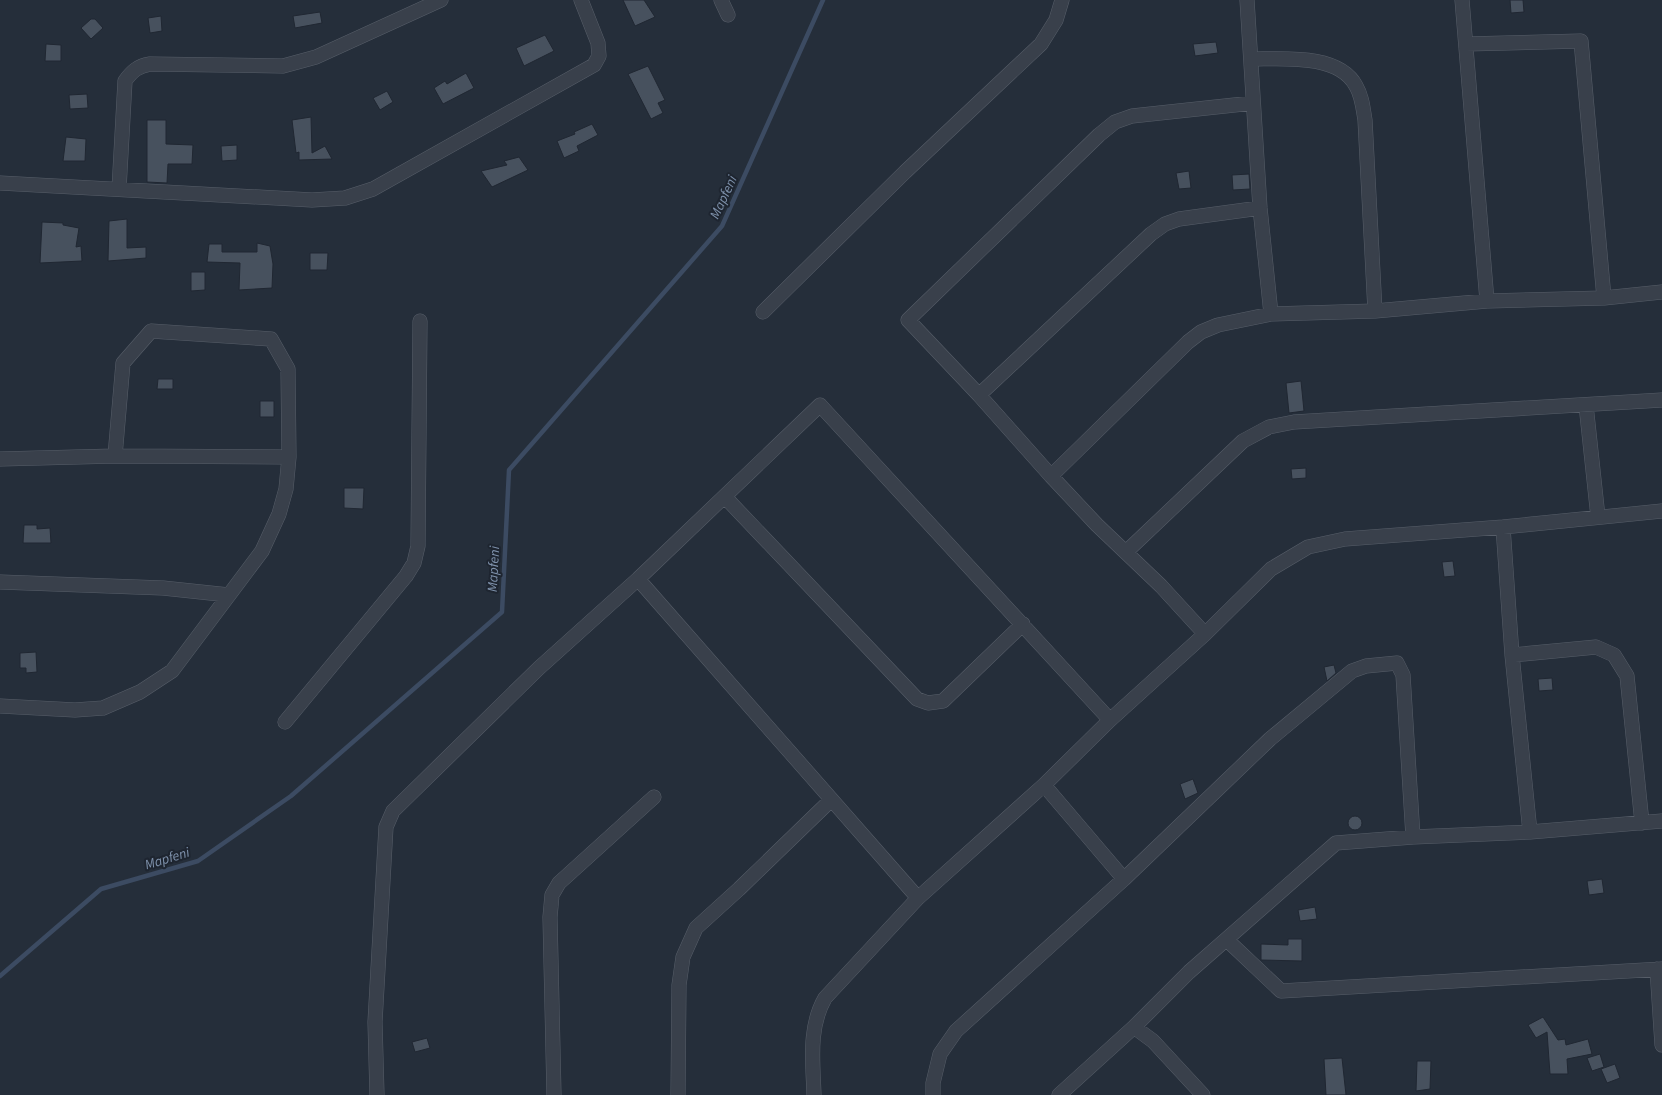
<svg xmlns="http://www.w3.org/2000/svg" width="1662" height="1095" viewBox="0 0 1662 1095" font-family="'Source Sans 3',sans-serif">
	<rect width="100%" height="100%" fill="#252e3a"/>
	<g fill="none" stroke-linecap="round" stroke-linejoin="round">
		<path stroke="#3c4b62" stroke-width="4.5" d="M0 976 101 889 198 861 291 796 502 612 509 470 722 226 823 0"/>
	</g>
	<path fill="#47515e" stroke="#202732" d="M623 0H644L655 17 635 26Z
		M1510 0H1523L1524 12 1511 13Z
		M320 12 322 23 295 28 293 16Z
		M161 16 162 31 150 33 148 18Z
		M91 19H95L103 28 91 39 81 28Z
		M545 35 554 51 524 66 516 48Z
		M1216 42 1218 53 1195 56 1193 44Z
		M46 44 61 45V61H45Z
		M648 66 665 100 658 103 663 113 651 119 628 74Z
		M466 73 474 88 443 104 434 88 445 81 447 84Z
		M387 91 393 102 380 110 373 98Z
		M87 94 88 108 70 109 69 95Z
		M311 117 312 153 325 146 332 159 299 160V152L296 153 292 120Z
		M147 120H166V144L193 145 192 164H168L167 183 147 182Z
		M592 124 598 135 577 146 579 151 564 158 557 141 575 134 574 132Z
		M66 137 86 139 85 161H63Z
		M237 145V160L222 161 221 146Z
		M519 157 528 170 492 187 481 171 507 165 504 161Z
		M1189 171 1191 188 1179 189 1176 173Z
		M1249 174 1250 189 1233 190 1232 175Z
		M127 219V248L146 247V258L108 261 109 221Z
		M42 222 63 223V225L79 228 76 247 81 246 82 261 40 263Z
		M257 243 270 246 273 264 272 288 239 290 240 263 207 262 209 244H222V252H257Z
		M310 253H328L327 270H310Z
		M191 272H205V290L191 291Z
		M158 379H173V389H157Z
		M1301 381 1304 411 1289 413 1286 383Z
		M260 401H274V417H260Z
		M1306 468V478L1292 479 1291 469Z
		M344 488H364L363 509 344 508Z
		M24 525H37V529L50 528 51 543H23Z
		M1453 561 1455 576 1444 577 1442 562Z
		M36 652 37 672 26 673V668H20V653Z
		M1334 665 1336 673 1327 681 1324 667Z
		M1552 678 1553 690 1539 691 1538 679Z
		M1193 779 1198 793 1185 799 1180 784Z
		M1348 823a7 7 0 1 1 14 0a7 7 0 1 1-14 0Z
		M1602 879 1604 893 1589 895 1587 881Z
		M1315 907 1317 919 1300 921 1298 910Z
		M1288 939H1302V961L1261 960V944L1288 945Z
		M1543 1017 1558 1040 1565 1039 1566 1045 1588 1039 1592 1054 1567 1059 1568 1074H1550L1547 1032 1536 1038 1528 1025Z
		M427 1038 430 1048 415 1052 412 1042Z
		M1600 1054 1604 1067 1592 1071 1587 1058Z
		M1342 1058 1346 1095H1326L1324 1059Z
		M1417 1061H1431L1430 1089 1416 1091Z
		M1615 1064 1620 1078 1607 1083 1601 1069Z"/>
	<g fill="none" stroke-linecap="round" stroke-linejoin="round">
		<defs>
			<path id="street" d="M721 0 728 15
				M1247 0 1260 208 1271 314
				M1462 0 1487 301
				M1466 44 1581 41 1604 298
				M1251 59C1281 59 1339 53 1356 86 1362 96 1363 108 1365 120L1375 311
				M0 183 312 200 345 198 373 189 594 65 599 56 598 43 581 0
				M119 189 125 81C132 71 138 66 150 64L283 66 316 57 441 0
				M763 312 905 172 1041 44 1056 20 1062 0
				M979 395 1151 234 1165 224 1179 219 1260 208
				M1586 405 1598 517
				M0 459 115 456 289 457
				M1051 476 1188 342 1201 332 1218 325 1271 314 1375 311 1487 301 1604 298 1662 292
				M725 497 917 699 928 703 943 701 1023 624
				M1503 527 1512 655 1530 832
				M1126 552 1243 441 1269 427 1294 422 1662 400
				M638 579 918 898
				M0 582 163 588 229 595
				M1205 634 1161 586 1097 525 1051 476 979 395 908 320 1099 135 1115 122 1132 116 1253 103
				M1512 655 1596 647 1614 655 1627 676 1642 823
				M0 706 75 710 103 708 140 692 172 671 262 551 279 514 286 489 289 457 288 369 271 339 151 331 123 363 115 456
				M285 722 406 576 414 563 418 546 420 321
				M1044 785 1124 879
				M1227 940 1281 991 1662 969
				M1657 969 1662 1045
				M1134 1027 1153 1041 1203 1095
				M377 1095 375 1022 386 827 393 811 539 668 638 579 820 405 1110 720
				M554 1095 550 917 552 895 559 883 654 797
				M678 1095 679 985 683 957 696 928 739 889 831 800
				M814 1095C813 1062 808 1028 825 998L918 898 1044 785 1110 720 1205 634 1271 569 1308 547 1345 539 1503 527 1662 511
				M933 1095V1083L940 1054 956 1031 1124 879 1270 739 1352 671 1366 666 1397 663 1403 675 1413 837
				M1059 1095 1134 1027 1189 972 1336 843 1413 837 1530 832 1662 821"/>
		</defs>
		<use href="#street" stroke="#575e69" stroke-width="15"/>
		<use href="#street" stroke="#39404b" stroke-width="14"/>
	</g>
	<g text-anchor="middle" stroke-width="4" stroke-linejoin="round" paint-order="stroke">
		<g font-size="14" font-style="italic" fill="#7e91ab" stroke="#1e2530">
			<text transform="translate(723 197) rotate(-65)" y="5">Mapfeni</text>
			<text transform="translate(493 569) rotate(-87)" y="5">Mapfeni</text>
			<text transform="translate(167 858) rotate(-17)" y="5">Mapfeni</text>
		</g>
	</g>
</svg>
